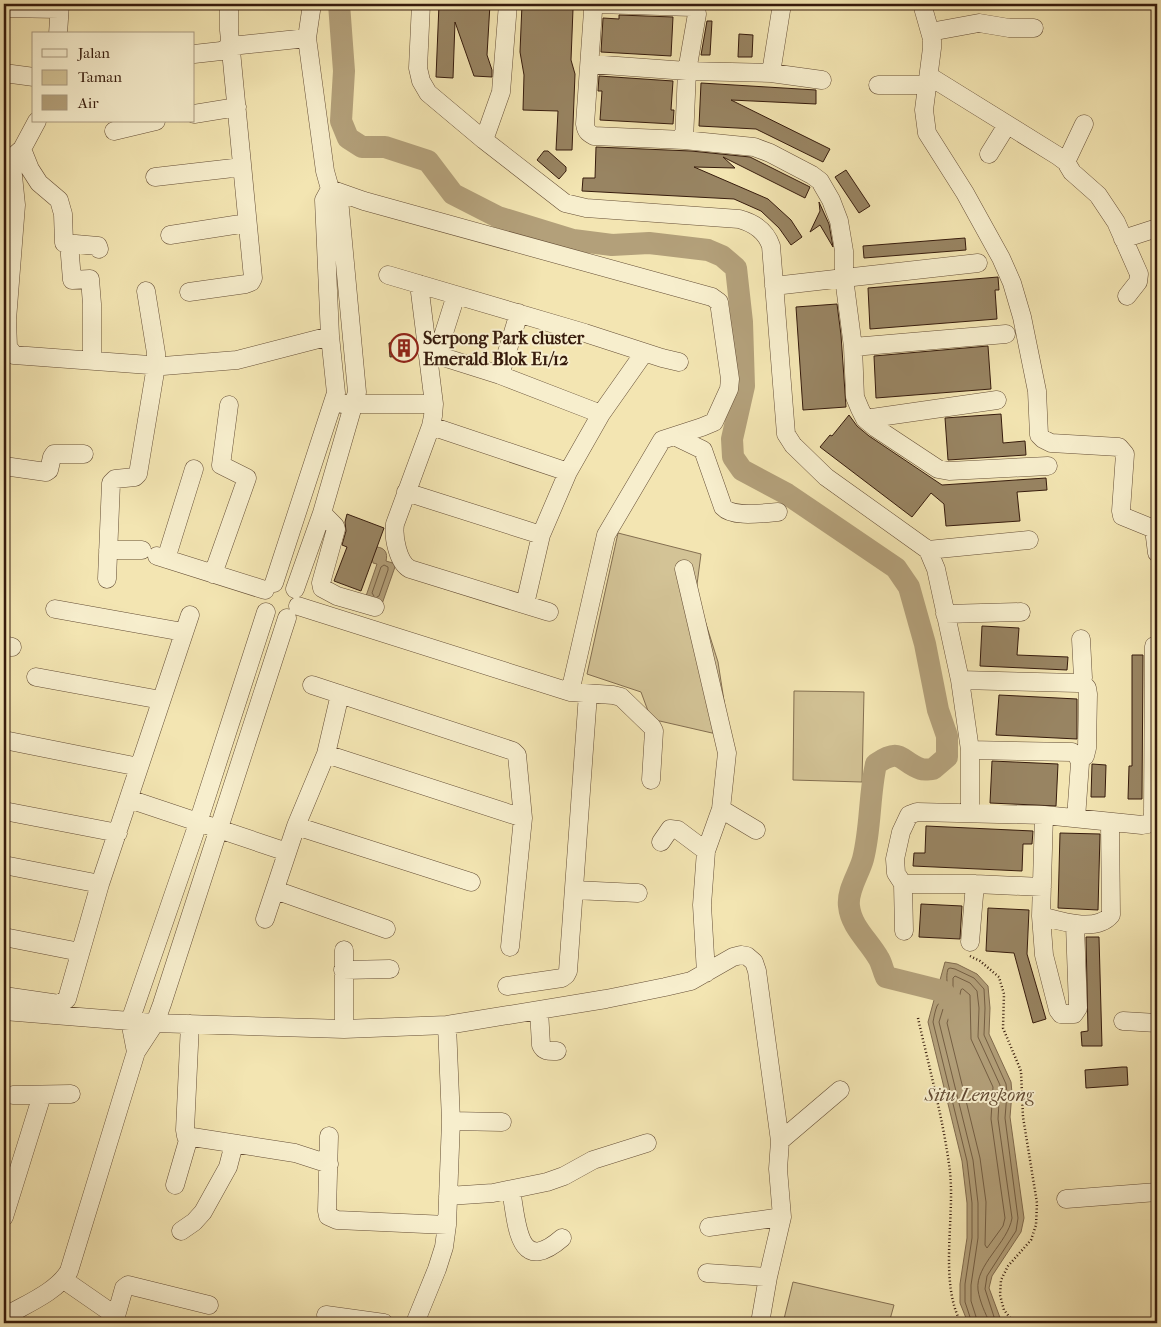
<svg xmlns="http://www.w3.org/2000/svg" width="1161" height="1327" viewBox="0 0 1161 1327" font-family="'IM FELL French Canon',serif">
	<rect width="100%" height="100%" fill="#f3e5b2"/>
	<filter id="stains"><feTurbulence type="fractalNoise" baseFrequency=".004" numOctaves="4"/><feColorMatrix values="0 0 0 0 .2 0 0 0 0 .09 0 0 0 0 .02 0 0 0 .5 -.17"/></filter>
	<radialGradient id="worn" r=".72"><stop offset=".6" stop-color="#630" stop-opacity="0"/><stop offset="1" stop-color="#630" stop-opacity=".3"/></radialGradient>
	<path fill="#d3c396" stroke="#846f51" d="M618 533 701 554 696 592 718 662 729 733H712L651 719 641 692 587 674Z
		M794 691 864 692 862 782 793 780Z
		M793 1282 894 1305 889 1323H783Z"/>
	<path fill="#b3a07a" stroke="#816b4e" d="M377 547C385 548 388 553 386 561L396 564 382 604 365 599 377 564 373 563 372 558Z
		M945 962 957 964 977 974 988 986 990 1008 989 1034 1011 1082 1012 1093 1010 1117 1024 1218 1021 1232 992 1276 989 1288 1002 1323H968L960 1303V1284L967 1238V1203L962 1161 928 1022 934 1000C941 997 942 991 943 984L940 980Z"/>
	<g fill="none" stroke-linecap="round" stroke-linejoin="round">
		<path stroke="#745e43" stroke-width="1" d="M374 596 372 593 381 567 384 565 388 567V570L379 596 377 597
			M963 989 970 995 971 1039 993 1087 991 1119 1005 1218 1003 1226 987 1248 985 1245 986 1202 980 1158 947 1023C950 1011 959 1003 961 990Z
			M972 1323 965 1302V1284L972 1238V1203L967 1161 933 1022C934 1017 935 1011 937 1006 940 1001 945 999 946 993 949 984 945 979 948 969L950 968 955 969 974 978 984 989 985 1008 984 1035 1006 1084 1007 1093 1005 1118 1018 1218 1016 1231 987 1276 985 1289 996 1323
			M978 1323 971 1301V1285L978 1238V1203L973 1160 939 1022 943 1009 949 1003 953 993V978L955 976 970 983 977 991 979 1008 978 1037 1000 1085 998 1119 1012 1218C1008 1243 975 1265 978 1290 980 1302 985 1313 990 1323"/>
		<path stroke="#b3a07a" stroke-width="22" d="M339 4 344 71 341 121 348 138 362 147H385L428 161 453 194 498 217 573 240 612 245 649 243 708 250 722 256 736 268 742 322 744 386 732 439 733 457 742 470 787 494 896 568 909 587 925 644 938 710 947 736V757L933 769C930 769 924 770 921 769 900 762 902 746 876 764 869 795 871 828 863 859 859 874 847 890 849 906 851 927 869 941 879 959 882 964 883 971 886 977L942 991 957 1008 958 1014"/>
	</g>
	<path fill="#988462" stroke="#361b0c" d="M439 4H490L487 55 492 70V77L474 76 455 22 453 78 436 77Z
		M522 4H542V8L573 9 571 60 575 74 572 150H556L558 111 523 110 524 75 520 52Z
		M619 15 673 17 671 56 601 52 603 18 619 19Z
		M707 21H712L710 55H701Z
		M739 34 753 35 752 57H738Z
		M599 76 673 81 671 110H674L673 124 600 120 602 91H598Z
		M701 83 816 90V104L731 100 830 149 823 162 756 129 699 126Z
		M596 147 691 151 750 157 810 187 805 198 723 157 735 168 694 167 768 199 791 220 802 237 791 245 779 228 761 211 734 199 582 191 583 178H595Z
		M544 151H548L566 167V171L559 179 537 160Z
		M846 170 870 206 859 213 835 177Z
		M819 202 829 224 833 247 820 225 810 232 820 211Z
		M965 238 966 250 864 258 863 246Z
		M998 277 999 290H995L997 319 870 329 868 288Z
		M837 304 841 335 846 407 803 410 796 307Z
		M415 340 417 354 390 357 389 343Z
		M988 346 991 389 876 398 874 356Z
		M1001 414 1003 443 1025 441 1026 455 948 460 945 418Z
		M849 415 857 426 869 436 942 485 1046 478 1047 490 1017 492 1020 521 946 526 944 504 931 493 912 517 820 447 830 435 832 436Z
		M347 514 384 528 361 591 334 581 347 547 342 545 346 531 345 522Z
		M982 626 1019 628 1017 655 1068 657 1067 670 980 666Z
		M1132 655H1143L1142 799H1128L1129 766H1132Z
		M999 695 1077 699V739L996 735Z
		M992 761 1058 764 1056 806 990 803Z
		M1092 764 1106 765 1105 797H1091Z
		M926 826 1033 831 1032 844H1023L1022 871 913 866 914 853H925Z
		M1060 833 1100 834 1098 910 1058 908Z
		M921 904 962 906 960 939 919 937Z
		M988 908 1029 910 1027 954 1046 1019 1033 1023 1014 953 986 951Z
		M1086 937H1099L1102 1046H1082L1081 1032 1088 1031Z
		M1122 1067H1127L1128 1085 1086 1088 1085 1070Z"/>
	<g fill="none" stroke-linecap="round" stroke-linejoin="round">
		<defs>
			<path id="minor" d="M421 4 418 68 421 81 428 93 484 140 565 203 586 208 739 219C754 223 766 231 771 246L786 434 793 445 826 477 928 550 936 569 960 680 970 750V813
				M922 4 932 39V48L924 110 927 133 965 193 1001 258 1012 283 1022 317 1037 391 1039 435 1043 439 1051 443 1119 447 1125 454 1121 511 1122 516 1154 529 1157 553
				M4 8 59 9
				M930 32 979 23 1009 28H1034
				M58 34 60 4
				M194 54 221 51 231 46 307 38
				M590 64 687 71 771 73 822 80
				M4 73 34 77
				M771 73 782 4
				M929 76 1058 156 1066 162 1072 172 1098 195 1116 222 1139 274 1138 282 1127 296
				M878 85H927
				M194 114 237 107
				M37 121 22 149 14 156 12 166 16 205 7 320 8 347 14 355 163 366 237 360 330 336
				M114 131 156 121
				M484 140 501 92 508 4
				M684 140 687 71 697 14 696 9 692 7 598 4 595 5 593 11 585 124C586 131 588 133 594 136L684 140 754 147 770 153 812 175 820 181 831 200 839 221 844 251V278L774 286
				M22 149 30 169 39 183 59 200 63 214 64 243 98 246 99 249
				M989 154 1007 125
				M1066 162 1084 124
				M155 177 242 167
				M330 189 364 201 712 297 719 302 730 379 729 389 714 422 702 427 662 440 606 535 570 692
				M170 235 247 223
				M1123 239 1157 228
				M69 243 72 280 90 279 92 304V361
				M978 263 844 278 853 347 855 397 860 409 865 419 876 428 938 469 949 471 1048 466
				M388 275 585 333 662 358 679 362
				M419 284 434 404 433 416 431 426 395 524C393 537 398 563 410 569L549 612
				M189 292 246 284 251 282 253 278 229 30V4
				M853 347 1006 334
				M427 352 500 375 601 414
				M437 355 456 295
				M500 375 519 313
				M342 404H434
				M865 419 997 400
				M431 426 568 472 541 535 525 604
				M676 437 703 450 723 507C733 518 763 513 778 512
				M4 466 46 472 49 470 52 457 54 454H84
				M568 472 601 414 644 353
				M406 492 541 535
				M322 513 335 526 336 529 321 583 322 588 337 596 375 607
				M108 550H142
				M928 550 1029 540
				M157 556 265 590
				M166 559 194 469
				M684 569 727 753 721 809 706 851 702 905 706 973
				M213 574 247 478 221 465 229 405
				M107 579 111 483 115 479 135 477 138 474 156 366V353L146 291
				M274 583 336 393 330 336 324 200 330 189
				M295 589 322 513 357 392 339 199 330 189 325 171 307 38 312 4
				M298 606 570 692 613 695 621 697 652 727 654 731 651 780
				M55 609 183 632
				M945 614 1021 612
				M4 645 12 647
				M36 677 161 700
				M960 680 1078 683 1083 678 1081 639
				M312 685 513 751 517 755 523 818 510 947
				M4 740 139 767
				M970 750 1072 752C1076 754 1079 758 1080 763L1076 818
				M326 754 523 818
				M1079 759 1085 756 1087 748 1088 694 1087 688 1081 681
				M129 799 287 852
				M721 809 756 830
				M4 811 118 833
				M1044 815 1041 916 1044 955 1058 1010 1061 1014H1074L1078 1008 1075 925
				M296 826 471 882
				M661 842 670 829 678 830 706 851
				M4 865 100 884
				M903 884H975L1042 887
				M275 890 386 929
				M574 890 638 893
				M1041 916C1060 921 1096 933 1111 915L1110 823
				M265 919 296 826 326 754 340 694
				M904 931 903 884 896 873 895 859 901 832 909 815 917 812 1044 815 1142 825 1148 824 1152 822 1153 814 1154 646
				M4 937 80 952
				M970 942 975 884
				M344 950V1029
				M343 970 390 969
				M507 986 562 978 566 975 568 971 588 694
				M4 996 59 1004 67 999 100 884 190 615
				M539 1010 541 1045C544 1052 550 1051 557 1051
				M4 1011 155 1023 344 1029 447 1025 606 999 665 987 691 981 733 957 741 955 747 956 754 962 757 971 780 1141 778 1169 782 1217 768 1277 760 1323
				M1123 1021 1157 1023
				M190 1024 185 1130 186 1136 295 1153 329 1164
				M136 1052 130 1021 195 832 266 612
				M13 1095 71 1094
				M451 1121 502 1122
				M329 1136 327 1211 328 1216 337 1220 447 1225
				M780 1141 840 1090
				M175 1185 189 1137
				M511 1190C517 1222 517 1277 562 1238
				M448 1196 493 1193 547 1182 564 1176 593 1160 647 1143
				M1066 1199 1157 1192
				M4 1217 42 1095
				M709 1227 782 1217
				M181 1231 194 1222 203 1212 228 1167 234 1144
				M707 1273 768 1277
				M64 1280 116 1316
				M326 1315 384 1323
				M4 1317C24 1305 57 1292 69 1271L136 1052 155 1023 162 1004 287 618
				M118 1323 116 1316 124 1288 128 1285 209 1305
				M415 1323 437 1269 444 1247 447 1225 451 1121 447 1025"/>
		</defs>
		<use href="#minor" stroke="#654e36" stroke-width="19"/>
		<path stroke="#361b0c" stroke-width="2.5" stroke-dasharray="1 2.5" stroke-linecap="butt" d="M970 956 980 961 999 977 1004 994 1003 1028 1021 1071 1023 1117 1037 1203 1036 1225 1031 1240 1008 1266 1001 1280 1000 1295 1004 1310 1014 1323
			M918 1018C929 1067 944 1122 950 1172 955 1218 939 1282 961 1323"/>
		<use href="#minor" stroke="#f7eecd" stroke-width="18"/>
	</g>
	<defs>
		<symbol id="building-ring" viewBox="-11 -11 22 22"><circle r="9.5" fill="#f7eecd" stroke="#8f2418" stroke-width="1.5"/><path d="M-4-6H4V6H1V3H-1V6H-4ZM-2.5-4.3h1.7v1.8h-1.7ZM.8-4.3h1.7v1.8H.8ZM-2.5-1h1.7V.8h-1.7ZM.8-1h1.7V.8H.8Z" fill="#8f2418"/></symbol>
	</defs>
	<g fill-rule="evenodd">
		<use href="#building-ring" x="388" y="332" width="32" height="32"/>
	</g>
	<g text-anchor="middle" stroke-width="4" stroke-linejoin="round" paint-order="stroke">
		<g font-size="18" font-weight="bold" fill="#361b0c" stroke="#f7eecd" text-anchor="start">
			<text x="423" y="344">Serpong Park cluster<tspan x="423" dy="21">Emerald Blok E1/12</tspan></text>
		</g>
		<g font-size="19" font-style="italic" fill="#624a32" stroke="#f7eecd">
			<text x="979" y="1101">Situ Lengkong</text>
		</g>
	</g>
	<rect width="1161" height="1327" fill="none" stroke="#f3e5b2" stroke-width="20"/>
	<rect x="5" y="5" width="1151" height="1317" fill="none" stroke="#361b0c" stroke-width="2.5"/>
	<rect x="10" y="10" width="1141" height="1307" fill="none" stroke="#361b0c"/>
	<rect x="32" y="32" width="162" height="90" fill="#f7eecd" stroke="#aa9a80"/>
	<rect x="42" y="49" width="25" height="8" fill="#f7eecd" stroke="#aa9a80"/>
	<text x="78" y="58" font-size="15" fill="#361b0c">Jalan</text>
	<rect x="42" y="70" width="25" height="15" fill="#d3c396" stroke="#aa9a80"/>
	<text x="78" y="82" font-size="15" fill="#361b0c">Taman</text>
	<rect x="42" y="95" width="25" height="15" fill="#b3a07a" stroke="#aa9a80"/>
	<text x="78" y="108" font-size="15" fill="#361b0c">Air</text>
	<rect width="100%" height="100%" filter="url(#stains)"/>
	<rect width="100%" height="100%" fill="url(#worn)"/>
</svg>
